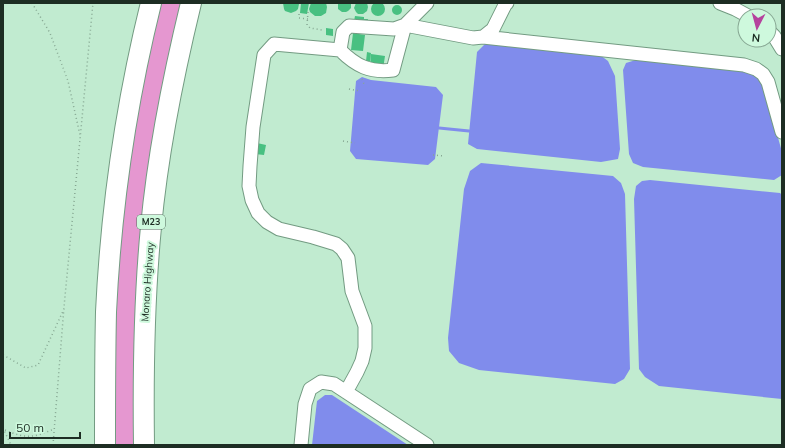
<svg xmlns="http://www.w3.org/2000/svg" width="785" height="448" viewBox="0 0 785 448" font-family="Mulish,sans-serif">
	<rect width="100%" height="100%" fill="#c1ebd0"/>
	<path fill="#e597d0" d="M158 3H185L172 60 139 445H113L114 313 129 150Z"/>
	<path fill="#808cec" d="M485 44 600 55 608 61 615 76 620 149 618 159 601 162 477 149 468 144 477 52Z
		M639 59 745 70 758 76 765 91 782 152V175L774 180 643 167 633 163 629 154 623 70 626 63Z
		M362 77 371 80 436 87 443 95 435 159 428 165 356 159 350 151 356 81Z
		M481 163 613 176 621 183 625 194 630 369 624 379 615 384 479 370 459 363 449 351 448 338 464 189 470 171Z
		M650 180 780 193 782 195V399L659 386 645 377 639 369 634 199 636 186 642 181Z
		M325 395H332L408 445H312L317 401Z"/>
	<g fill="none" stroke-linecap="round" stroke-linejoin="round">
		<path stroke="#808cec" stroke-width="3" d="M439 128 469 131"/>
	</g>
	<path fill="#48c081" d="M371 9a7 7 0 1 1 14 0a7 7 0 1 1-14 0Z
		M283 3H299V4L298 9 296 11 291 13 285 11 284 9Z
		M301 3H309L307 14 300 13Z
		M311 3H326L327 7 326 13 321 16H315L310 12 309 9Z
		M338 3H351V8L348 11 346 12H342L338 9Z
		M356 3H367L368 7 367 11 363 14H358L356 12 354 8Z
		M392 10a5 5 0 1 1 10 0a5 5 0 1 1-10 0Z
		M355 16 364 17V19H368L367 23 354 21Z
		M326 28 333 29V36L326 35Z
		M353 33 365 35 363 51 351 50Z
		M367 52 371 53 370 61H366Z
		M371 54 385 56 383 69 370 67Z
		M257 143 266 145 264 155 255 154Z"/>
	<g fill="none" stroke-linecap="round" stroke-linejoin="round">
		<defs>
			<path id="minor" d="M720 3 735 9 748 16
				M405 25 473 38 483 37 744 65 756 69 763 74 768 82 782 132
				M769 31 774 36 782 49
				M483 37 493 29 505 5 507 3
				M340 50C356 66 370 73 393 70L405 25
				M346 392 357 372 362 361 365 348V326L352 291 348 258 342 249 336 244 313 237 279 229 267 222 258 213 252 200 249 186 250 166 253 127 264 55 274 44 340 50 343 32 349 26 394 29 405 25 427 3
				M301 445 305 404 310 389 321 382 334 384 427 445"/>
			<path id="highway" d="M105 445C105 401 105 356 106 312 111 208 126 104 151 3
				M144 445C143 372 144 299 151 227 158 151 173 77 191 3"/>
		</defs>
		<use href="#minor" stroke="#739b82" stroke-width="15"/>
		<use href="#highway" stroke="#739b82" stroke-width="22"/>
		<path stroke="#86a792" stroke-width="1.5" stroke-dasharray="1 3" stroke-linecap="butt" d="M32 3 50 33 68 81 80 135
			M308 12 307 25 310 28 322 30
			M299 14V18L308 19
			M362 79 364 84
			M349 89 360 91
			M343 141 355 143
			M433 155 445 156
			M3 355 26 368 38 365 64 309
			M3 428 11 445
			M5 430C26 439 33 438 54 429
			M53 445 64 307 93 3"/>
		<use href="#minor" stroke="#fff" stroke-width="13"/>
		<use href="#highway" stroke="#fff" stroke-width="20"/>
	</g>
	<g text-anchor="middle" stroke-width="4" stroke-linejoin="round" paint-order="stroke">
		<rect fill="#cef9dd" stroke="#526a5b" stroke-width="1" x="137" y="215" width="28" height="14" rx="3"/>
		<g font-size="9" font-weight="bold" fill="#1d2d23">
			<text x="151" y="225">M23</text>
		</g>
		<g font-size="10" fill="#1d2d23" stroke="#cef9dd">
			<text transform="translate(147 282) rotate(-86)" y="4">Monaro Highway</text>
		</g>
	</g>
	<rect width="785" height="448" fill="none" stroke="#1d2d23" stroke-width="8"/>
	<g transform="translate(757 28) rotate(186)"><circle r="19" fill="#cef9dd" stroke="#87a793"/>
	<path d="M0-3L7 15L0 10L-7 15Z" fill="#b5439d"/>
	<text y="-6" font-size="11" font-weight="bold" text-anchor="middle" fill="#1d2d23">N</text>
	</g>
	<path d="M10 432v6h70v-6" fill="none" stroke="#1d2d23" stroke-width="2"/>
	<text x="16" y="432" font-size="12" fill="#1d2d23" stroke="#cef9dd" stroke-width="3" paint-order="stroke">50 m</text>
</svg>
